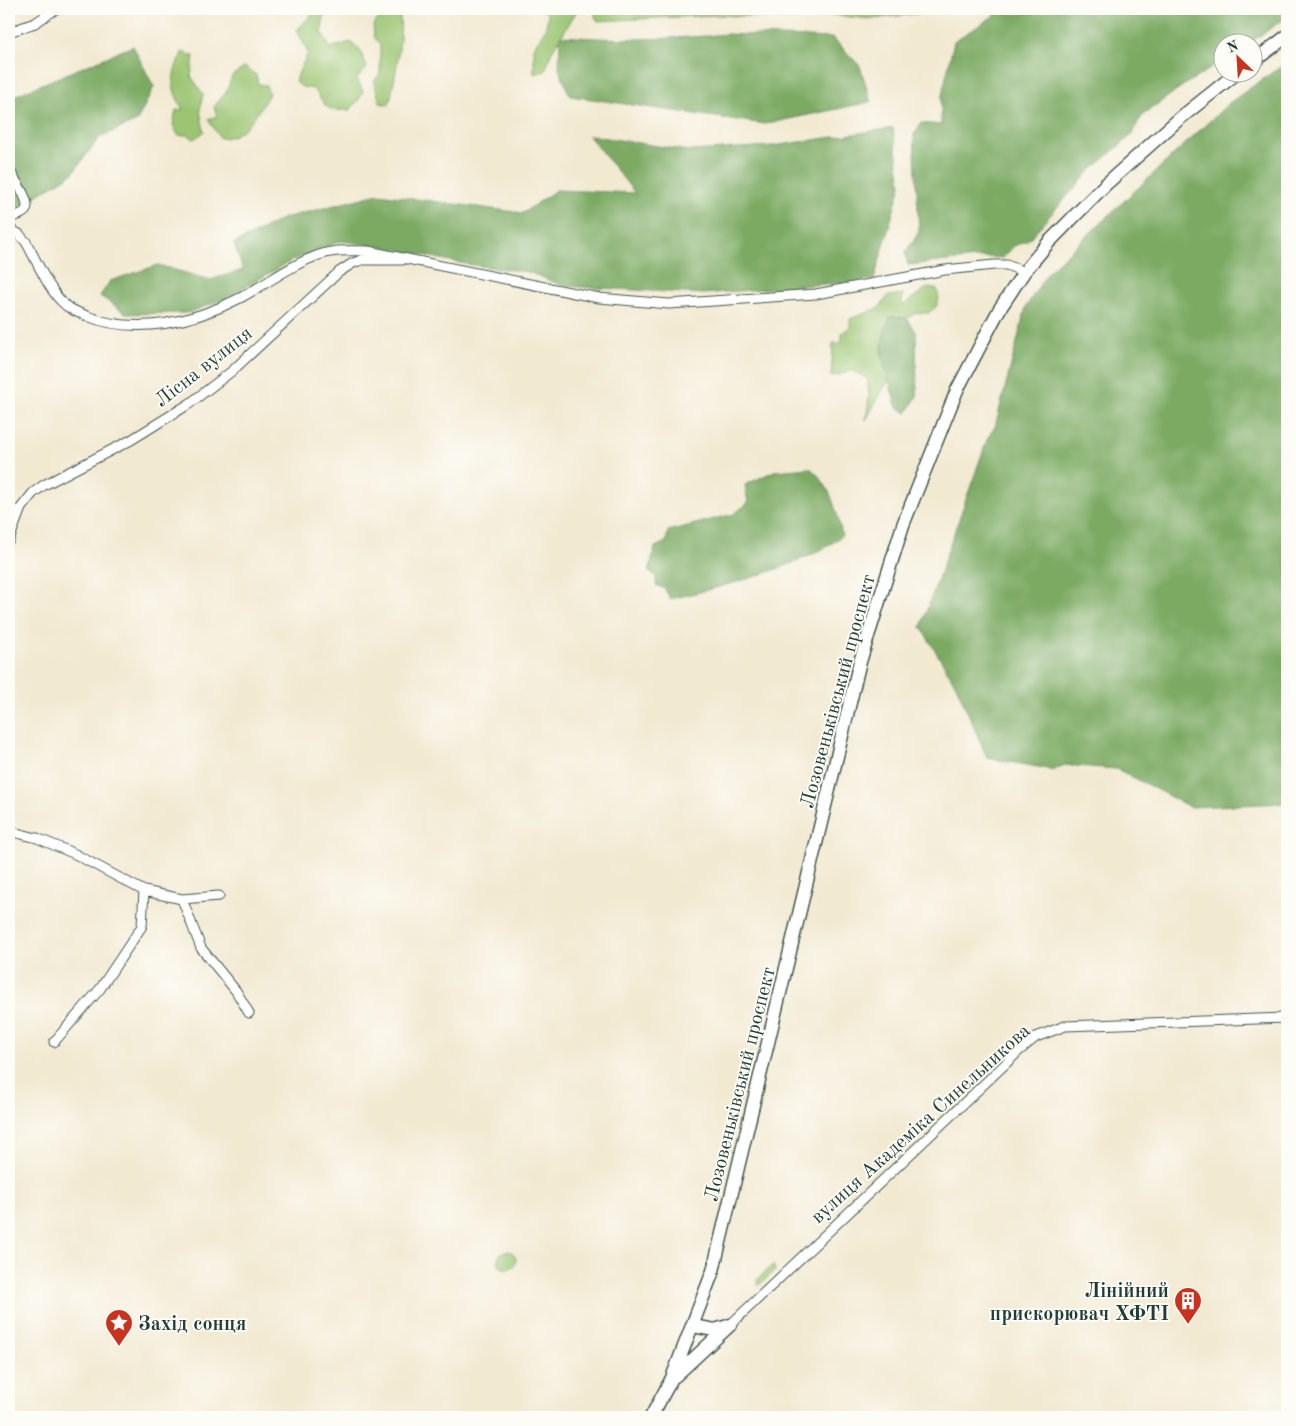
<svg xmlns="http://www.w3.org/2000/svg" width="1296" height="1426" viewBox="0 0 1296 1426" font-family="'Old Standard TT',serif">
	<rect width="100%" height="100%" fill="#fdfcf7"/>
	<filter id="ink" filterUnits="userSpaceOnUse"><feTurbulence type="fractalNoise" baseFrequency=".02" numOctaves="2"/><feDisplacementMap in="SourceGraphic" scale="10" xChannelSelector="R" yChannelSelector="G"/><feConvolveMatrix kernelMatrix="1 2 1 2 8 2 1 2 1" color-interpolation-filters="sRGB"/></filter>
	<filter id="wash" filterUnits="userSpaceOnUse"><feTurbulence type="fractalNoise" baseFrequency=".0096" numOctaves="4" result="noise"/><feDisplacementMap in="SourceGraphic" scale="20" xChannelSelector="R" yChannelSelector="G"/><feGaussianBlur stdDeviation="1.12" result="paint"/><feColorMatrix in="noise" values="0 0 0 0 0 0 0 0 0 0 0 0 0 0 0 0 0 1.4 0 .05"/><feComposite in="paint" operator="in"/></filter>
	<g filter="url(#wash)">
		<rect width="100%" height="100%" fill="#f2e9d1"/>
		<path fill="#9bc572" stroke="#5d8153" d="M390 9H397C407 20 393 89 389 105L380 103 374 81 380 74V45L374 37 373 24Z
			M542 9H578L551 53 545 71 534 74V47L546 28 548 15Z
			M596 9H962L871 19 831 15 796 19 718 15 598 21 595 17Z
			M315 11 324 15 322 32 330 48 350 42 360 50 367 67 357 79 363 91 360 98 350 110C326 112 327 108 314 89L302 87 295 81 308 53 297 30Z
			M182 52 194 56 191 76 203 94 200 110 204 132 194 139 188 135H178L173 125 176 110H183C169 84 171 79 182 52Z
			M245 67 256 75 258 84 266 85 269 94C258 112 244 139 220 138L208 119 217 116 214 107 227 91 232 76Z
			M927 288 937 289 939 299 936 307 928 313H916L908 318 889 317 881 354 889 379 866 420 869 396 867 378 852 371 831 377 833 343H842V333L850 327V319L879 308 888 296 903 294 902 306Z
			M498 1260a9 9 0 1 1 18 0a9 9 0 1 1-18 0Z
			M771 1266H774L775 1271 759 1285 756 1281Z"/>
		<path fill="#7caa64" stroke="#4e744c" d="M1008 9H1287V17L1251 42H1224L1223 61 1181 87 1144 114 1138 122 1133 134 1091 170 1028 240 1014 246 1003 258 987 257 908 265 905 253 919 232 914 134 921 123 941 125V100L954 41 992 17 996 12Z
			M726 34 833 38 860 66 871 102 765 124 570 96 559 69 560 36C616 40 670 40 726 34Z
			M133 46 154 87 137 121 100 137 72 174 9 213V98Z
			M1287 62V803L1190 807 1117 769 1064 765 1055 770 987 758 956 685 921 627 988 437 995 427 1026 307 1047 273 1229 103Z
			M893 128 901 185 874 280 703 294 564 286 528 272 465 264 385 247 341 241 291 261 226 298 188 313 127 314 100 296 110 281 158 265 210 280 243 270 234 244 284 218 378 194 523 213 556 190 635 193 588 135 689 151 773 146Z
			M890 317 907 318 916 332 917 396 907 413 896 406C887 371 874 353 890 317Z
			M810 468C831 484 836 510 842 535 814 564 711 590 670 599L665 589 656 585V576L649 572 655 547 666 542 668 531 734 514 748 503 745 485 774 471Z"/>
	</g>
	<g filter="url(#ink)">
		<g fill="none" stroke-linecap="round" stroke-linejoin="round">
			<defs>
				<path id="minor" d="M9 32 35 23 56 9
					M9 170C14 179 31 200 26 210 22 216 14 215 9 219
					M9 229 19 234 26 242C37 261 46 285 61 301 68 309 77 312 87 316 136 336 194 322 240 298 267 284 290 265 319 255 335 249 351 251 368 251L599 298 669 304 816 294 945 270 994 265H1007L1024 272
					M9 540 21 508 33 493 44 485 131 440 189 404 232 371 339 272 353 263 362 260H402
					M9 831 37 838 75 854 144 891 182 899 219 896
					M182 899 201 948 236 991 249 1013
					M54 1042 100 989 142 926 144 891
					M730 1325 1020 1050 1036 1037 1065 1026 1287 1018"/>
				<path id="highway" d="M1254 61 1287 36
					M693 1326 715 1330 728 1326
					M675 1376 730 1325
					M651 1417 672 1378 713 1271 859 665 903 525 957 390 999 310 1024 272 1049 242 1105 185 1179 119 1238 72"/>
			</defs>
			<use href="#minor" stroke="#3f574c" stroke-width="11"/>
			<use href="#highway" stroke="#3f574c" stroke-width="15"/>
			<use href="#minor" stroke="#fff" stroke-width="9"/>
			<use href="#highway" stroke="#fff" stroke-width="12"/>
		</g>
	</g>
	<defs>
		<symbol id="building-pin" viewBox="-11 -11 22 30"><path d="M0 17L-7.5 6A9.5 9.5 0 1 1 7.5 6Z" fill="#c8321e" stroke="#fdfcf7"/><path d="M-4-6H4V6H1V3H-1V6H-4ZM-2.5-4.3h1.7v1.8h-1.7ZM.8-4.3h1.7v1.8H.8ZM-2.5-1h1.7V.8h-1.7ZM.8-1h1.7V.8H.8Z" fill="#fff"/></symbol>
		<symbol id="sight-pin" viewBox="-11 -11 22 30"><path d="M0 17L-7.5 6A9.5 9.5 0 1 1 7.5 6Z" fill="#c8321e" stroke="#fdfcf7"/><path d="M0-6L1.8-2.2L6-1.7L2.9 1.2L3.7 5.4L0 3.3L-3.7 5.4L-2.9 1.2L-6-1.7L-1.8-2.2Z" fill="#fff"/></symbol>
	</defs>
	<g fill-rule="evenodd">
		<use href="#building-pin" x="1172" y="1285" width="32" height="43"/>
		<use href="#sight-pin" x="103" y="1307" width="32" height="43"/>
	</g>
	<g text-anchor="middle" stroke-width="4" stroke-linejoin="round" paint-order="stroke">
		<g font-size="20" fill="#1f3d34" stroke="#fdfcf7">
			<text transform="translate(203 366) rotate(-38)" y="7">Лісна вулиця</text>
			<text transform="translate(837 691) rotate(-75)" y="7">Лозовеньківський проспект</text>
			<text transform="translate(739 1084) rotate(-76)" y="7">Лозовеньківський проспект</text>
			<text transform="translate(920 1123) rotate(-42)" y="7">вулиця Академіка Синельникова</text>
		</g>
		<g font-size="20" font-weight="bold" fill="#1f3d34" stroke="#fdfcf7" text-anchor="end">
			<text x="1169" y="1297">Лінійний<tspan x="1169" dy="23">прискорювач ХФТІ</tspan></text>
			<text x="138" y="1330" text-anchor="start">Захід сонця</text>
		</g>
	</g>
	<rect width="1296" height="1426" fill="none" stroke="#fdfcf7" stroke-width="30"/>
	<g transform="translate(1238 58) rotate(335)"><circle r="24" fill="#fdfcf7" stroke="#a4b0a9"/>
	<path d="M0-4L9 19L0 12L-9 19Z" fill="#c8321e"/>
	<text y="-8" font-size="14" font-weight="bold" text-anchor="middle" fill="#1f3d34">N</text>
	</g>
</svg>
